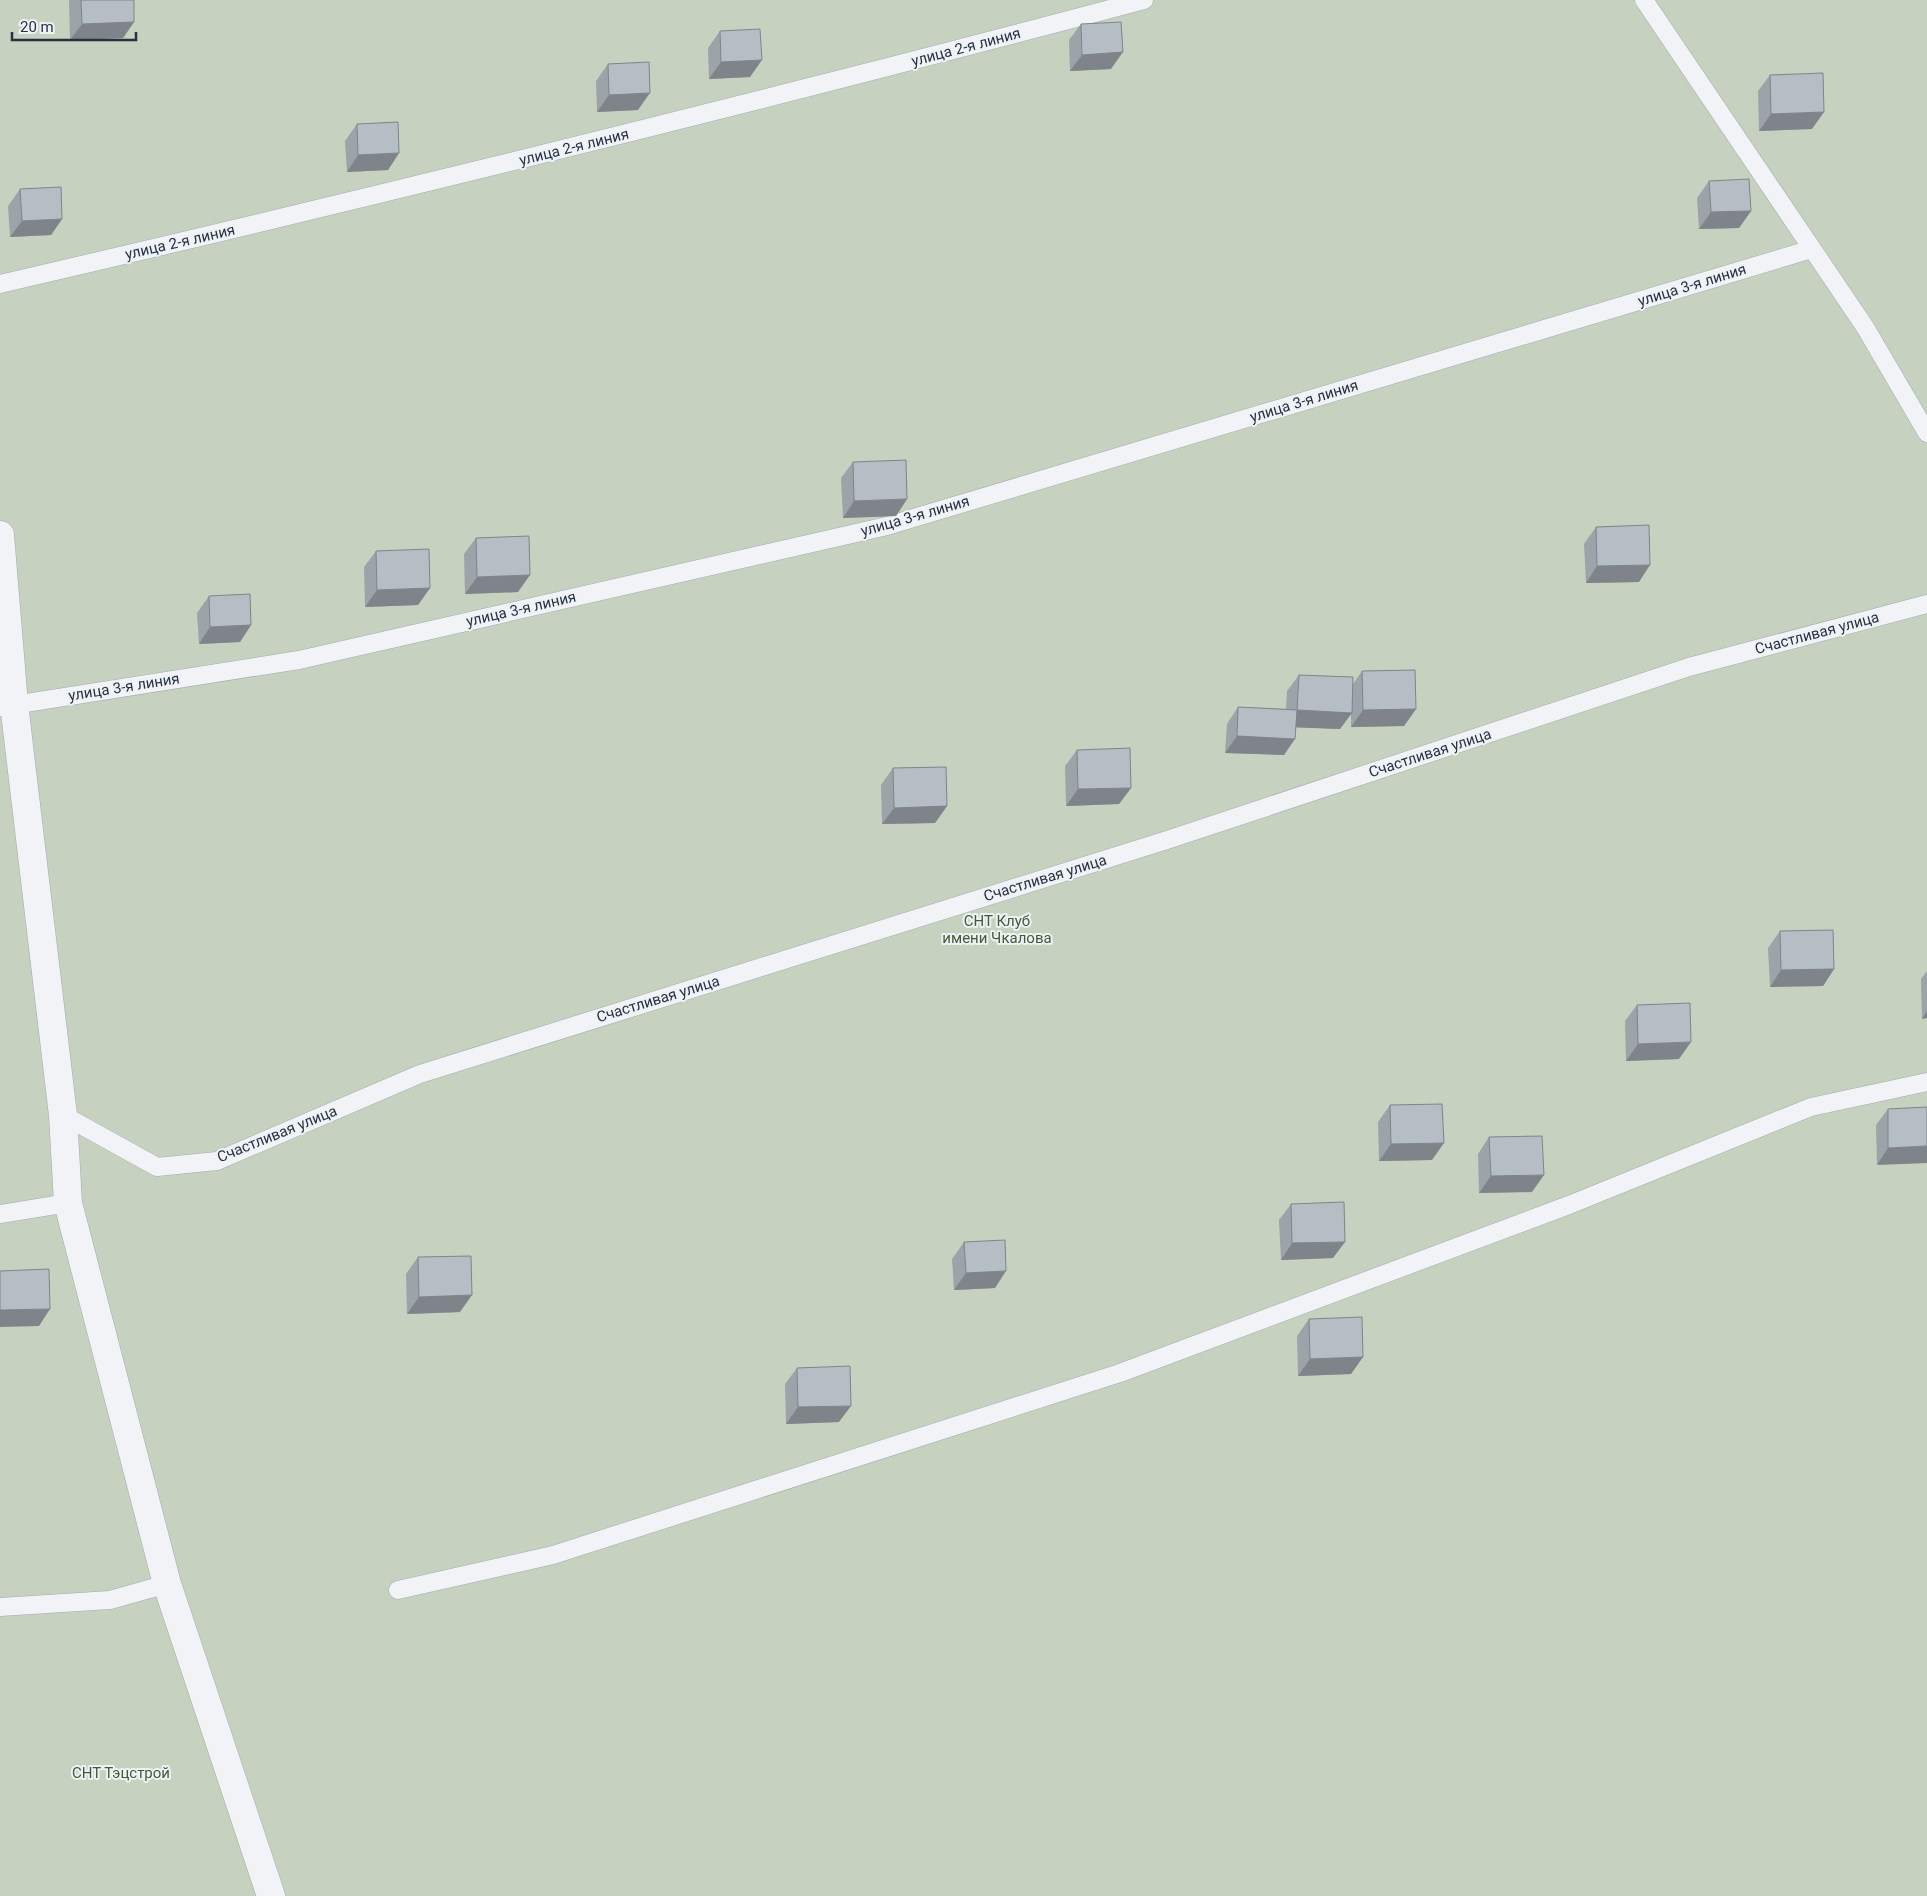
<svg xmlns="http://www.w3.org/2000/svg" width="1927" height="1896" viewBox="0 0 1927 1896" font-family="Roboto,sans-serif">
	<rect width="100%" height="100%" fill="#dee3e8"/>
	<path fill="#c6d2bf" d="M0 0H1927V1896H0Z"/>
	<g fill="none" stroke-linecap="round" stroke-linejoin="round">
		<defs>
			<path id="lane" d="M1644 0 1865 327 1927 433
				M0 284C383 195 764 101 1144 0
				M0 707 299 660 887 526 1812 249
				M63 1115 157 1167 217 1161 420 1074 1164 841 1689 667 1927 604
				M0 1214 68 1203
				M398 1590 553 1555 1120 1373 1569 1205 1811 1107 1927 1082
				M0 1607 110 1600 167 1584"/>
			<path id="street" d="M0 535 14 704 63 1115 68 1203 167 1584 271 1896"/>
		</defs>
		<use href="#lane" stroke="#a3aab2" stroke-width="19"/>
		<use href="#street" stroke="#a3aab2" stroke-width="29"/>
		<use href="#lane" stroke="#f1f3f6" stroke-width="18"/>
		<use href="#street" stroke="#f1f3f6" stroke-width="28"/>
	</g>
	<path fill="#9ca3a9" d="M69 0H134V22L123 38 70 40Z
		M1081 24 1111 69 1070 71 1069 40Z
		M720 31 750 77 709 79 708 48Z
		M608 64 638 110 597 112 596 81Z
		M1770 75 1812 129 1759 131 1758 91Z
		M357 124 399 153 388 170 347 172 345 141Z
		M1709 181 1751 211 1739 228 1699 229 1697 198Z
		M20 189 62 219 51 235 10 237 8 206Z
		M853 462 907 499 896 516 843 518 841 478Z
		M1596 527 1639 582 1586 583 1584 544Z
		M476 538 518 592 465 594 464 554Z
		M376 551 430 588 418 605 365 607 364 567Z
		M209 596 251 625 240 642 199 644 197 613Z
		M1362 671 1416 709 1404 726 1351 727V713L1340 729 1296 727 1284 755 1225 753 1227 724 1238 707 1286 709 1287 691 1299 675 1353 684Z
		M1077 750 1131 788 1119 804 1066 806 1065 766Z
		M893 768 947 806 935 823 882 824 881 785Z
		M1780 931 1834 969 1823 986 1770 987 1768 948Z
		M1927 971V1018L1922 1019 1921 979Z
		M1637 1005 1679 1059 1626 1061 1625 1021Z
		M1390 1105 1432 1160 1379 1161 1378 1122Z
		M1927 1107 1877 1165 1876 1125 1888 1109Z
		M1489 1137 1532 1192 1479 1193 1478 1154Z
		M1291 1204 1333 1258 1281 1260 1279 1220Z
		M964 1242 995 1288 954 1290 952 1259Z
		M418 1257 460 1312 407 1314 406 1274Z
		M1309 1319 1363 1357 1351 1374 1298 1376 1297 1336Z
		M797 1368 839 1422 786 1424 785 1384Z"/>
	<path fill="#7f848a" d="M134 22 123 38 70 40 82 24Z
		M1123 52 1111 69 1070 71 1082 55Z
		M762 60 750 77 709 79 721 62Z
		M650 93 638 110 597 112 609 95Z
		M1824 112 1812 129 1759 131 1771 114Z
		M399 153 388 170 347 172 358 155Z
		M1751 211 1739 228 1699 229 1711 212Z
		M62 219 51 235 10 237 22 221Z
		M907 499 896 516 843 518 854 501Z
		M1650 565 1639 582 1586 583 1597 566Z
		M530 575 518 592 465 594 477 577Z
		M430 588 418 605 365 607 377 590Z
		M251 625 240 642 199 644 210 627Z
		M1416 709 1404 726 1351 727 1363 710Z
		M1297 710 1352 713 1340 729 1285 727Z
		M1237 736 1295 739 1284 755 1225 753Z
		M1131 788 1119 804 1066 806 1078 789Z
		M947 806 935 823 882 824 894 808Z
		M1834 969 1823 986 1770 987 1781 970Z
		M1927 1011V1018L1922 1019Z
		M1691 1042 1679 1059 1626 1061 1638 1044Z
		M1444 1143 1432 1160 1379 1161 1391 1144Z
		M1927 1146V1163L1877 1165 1888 1148Z
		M1544 1175 1532 1192 1479 1193 1491 1176Z
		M1345 1242 1333 1258 1281 1260 1292 1243Z
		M1006 1271 995 1288 954 1290 966 1273Z
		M472 1295 460 1312 407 1314 419 1297Z
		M50 1309 39 1326 0 1327V1310Z
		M1363 1357 1351 1374 1298 1376 1310 1359Z
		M851 1406 839 1422 786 1424 798 1407Z"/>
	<path fill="#b5bdc5" stroke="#7f848a" d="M81 0H134V22L82 24Z
		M1121 22 1123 52 1082 55 1081 24Z
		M760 29 762 60 721 62 720 31Z
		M649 62 650 93 609 95 608 64Z
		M1823 73 1824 112 1771 114 1770 75Z
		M398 122 399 153 358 155 357 124Z
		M1749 179 1751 211 1711 212 1709 181Z
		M61 187 62 219 22 221 20 189Z
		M906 460 907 499 854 501 853 462Z
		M1649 525 1650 565 1597 566 1596 527Z
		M529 536 530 575 477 577 476 538Z
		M429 549 430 588 377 590 376 551Z
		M250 594 251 625 210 627 209 596Z
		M1415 670 1416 709 1363 710 1362 671Z
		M1299 675 1353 677 1352 713 1297 710Z
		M1238 707 1297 710 1295 739 1237 736Z
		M1130 748 1131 788 1078 789 1077 750Z
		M946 767 947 806 894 808 893 768Z
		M1833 930 1834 969 1781 970 1780 931Z
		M1690 1003 1691 1042 1638 1044 1637 1005Z
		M1442 1104 1444 1143 1391 1144 1390 1105Z
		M1927 1107V1146L1888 1148V1109Z
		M1542 1136 1544 1175 1491 1176 1489 1137Z
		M1344 1202 1345 1242 1292 1243 1291 1204Z
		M1005 1240 1006 1271 966 1273 964 1242Z
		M471 1256 472 1295 419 1297 418 1257Z
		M49 1269 50 1309 0 1310V1271Z
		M1362 1317 1363 1357 1310 1359 1309 1319Z
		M850 1366 851 1406 798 1407 797 1368Z"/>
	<g text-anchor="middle" stroke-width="4" stroke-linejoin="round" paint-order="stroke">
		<g font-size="15" fill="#273240" stroke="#eef2f6">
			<text transform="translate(966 47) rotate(-15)" y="5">улица 2-я линия</text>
			<text transform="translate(574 147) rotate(-14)" y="5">улица 2-я линия</text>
			<text transform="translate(180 242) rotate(-13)" y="5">улица 2-я линия</text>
			<text transform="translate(1692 285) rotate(-17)" y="5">улица 3-я линия</text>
			<text transform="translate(1304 401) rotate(-17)" y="5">улица 3-я линия</text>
			<text transform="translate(915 516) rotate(-16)" y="5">улица 3-я линия</text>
			<text transform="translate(521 609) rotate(-13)" y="5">улица 3-я линия</text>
			<text transform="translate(1817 633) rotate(-15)" y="5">Счастливая улица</text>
			<text transform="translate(124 687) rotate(-9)" y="5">улица 3-я линия</text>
			<text transform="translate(1430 753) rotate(-18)" y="5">Счастливая улица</text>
			<text transform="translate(1045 878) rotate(-17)" y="5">Счастливая улица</text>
			<text transform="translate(658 999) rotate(-17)" y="5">Счастливая улица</text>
			<text transform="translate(277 1134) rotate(-22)" y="5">Счастливая улица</text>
		</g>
		<g font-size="15" fill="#3f5c34" stroke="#eef2f6">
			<text x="997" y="926">СНТ Клуб<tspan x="997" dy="17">имени Чкалова</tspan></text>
			<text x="121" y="1778">СНТ Тэцстрой</text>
		</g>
	</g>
	<path d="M12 32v8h124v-8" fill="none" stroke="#273240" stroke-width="2.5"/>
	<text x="20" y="32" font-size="15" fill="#273240" stroke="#eef2f6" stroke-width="4" paint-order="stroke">20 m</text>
</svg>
